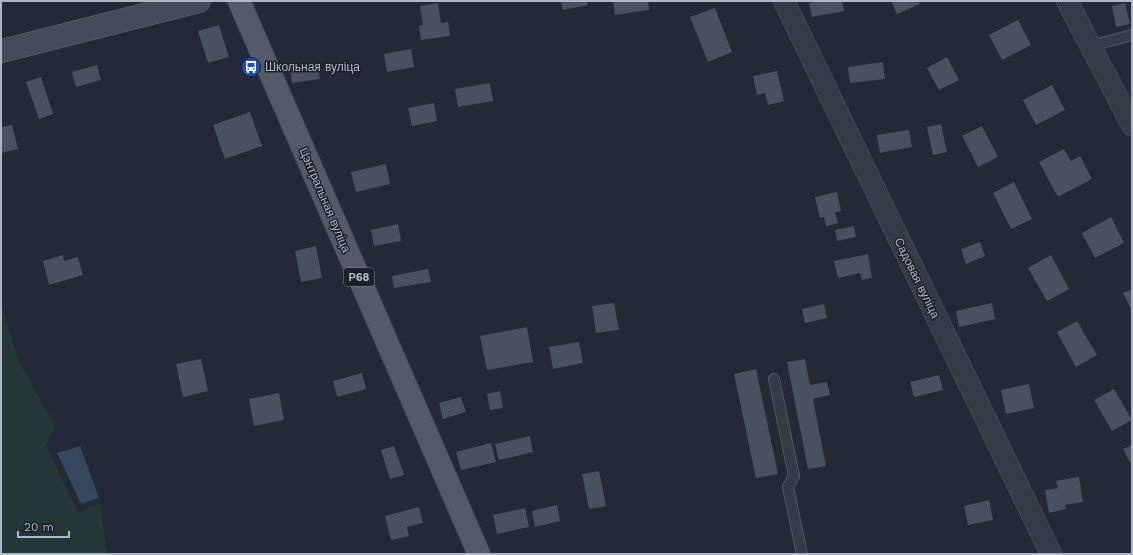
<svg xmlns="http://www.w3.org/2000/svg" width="1133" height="555" viewBox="0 0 1133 555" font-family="'Work Sans',sans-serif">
	<rect width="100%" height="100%" fill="#212a36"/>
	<path fill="#243738" d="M1 303 18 359 55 426 46 445 78 512 100 504 107 554H1Z"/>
	<path fill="#35465d" d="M80 446 99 498 81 504 57 453Z"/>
	<path fill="#475160" d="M561 1H587L588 5 563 10Z
		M613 1H648L649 10 615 15Z
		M818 1H842L844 11 812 17 809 3Z
		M891 1H919L920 4 897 14Z
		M438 3 441 23 448 22 450 36 421 40 419 26 423 25 420 6Z
		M1125 3 1130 24 1116 27 1112 6Z
		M715 8 732 52 708 62 690 17Z
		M1018 20 1031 45 1002 60 989 35Z
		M219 25 229 57 208 63 198 31Z
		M411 49 414 67 387 72 384 54Z
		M947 57 959 80 939 90 927 68Z
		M883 62 885 79 850 83 848 67Z
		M318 64 320 79 292 83 290 68Z
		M97 65 101 80 76 87 72 72Z
		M777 71 784 101 768 105 765 93 757 95 753 76Z
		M41 77 53 114 39 119 26 82Z
		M490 83 493 101 458 107 455 89Z
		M1052 85 1065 110 1036 125 1023 100Z
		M434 103 437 121 412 126 408 108Z
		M250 112 262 146 225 159 213 125Z
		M941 124 947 152 933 155 927 127Z
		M12 125 18 149 1 153V127Z
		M982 126 998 157 978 167 962 136Z
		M909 130 912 147 880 153 877 135Z
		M1064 149 1071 161 1080 156 1092 179 1058 197 1039 162Z
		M386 164 390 184 356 192 351 172Z
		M1014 182 1032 219 1011 229 993 193Z
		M837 192 841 211 835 212 838 223 826 226 824 217 820 218 815 197Z
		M1111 217 1124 243 1095 258 1082 233Z
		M398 224 401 241 374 246 371 230Z
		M854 226 856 237 837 241 835 230Z
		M980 242 985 256 966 264 961 249Z
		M316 246 322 278 301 282 295 251Z
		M868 254 872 278 862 280 860 273 838 278 834 261Z
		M63 255 64 261 78 257 83 275 49 285 43 261Z
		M1051 255 1069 289 1047 301 1028 268Z
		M428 269 431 282 394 288 392 276Z
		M1132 289V311L1123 293Z
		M614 303 619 330 596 333 592 306Z
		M992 303 995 319 959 327 956 311Z
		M824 304 827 318 805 323 802 309Z
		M1077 321 1097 355 1076 367 1057 332Z
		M527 327 533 362 487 370 480 336Z
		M579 342 583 363 553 369 549 347Z
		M201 359 208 391 183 397 176 364Z
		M805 359 810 385 827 382 830 395 813 399 826 466 808 469 787 362Z
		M756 369 778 474 756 478 734 374Z
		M362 373 366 389 337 397 333 381Z
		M939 375 943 390 914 397 910 382Z
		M1029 384 1034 408 1006 414 1001 390Z
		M1114 389 1132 420 1112 431 1094 400Z
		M500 391 503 408 490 410 487 394Z
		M279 393 284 420 254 426 249 399Z
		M461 397 466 412 443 419 439 403Z
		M530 436 533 452 499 460 495 444Z
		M491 443 496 462 461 470 456 452Z
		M1132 445V466L1123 449Z
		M394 446 404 475 390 479 381 450Z
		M599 471 606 506 589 509 582 474Z
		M1079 477 1083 502 1065 505 1066 509 1049 513 1045 490 1058 488 1056 481Z
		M989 500 993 520 968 525 964 506Z
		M557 505 560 521 535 527 532 511Z
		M419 507 423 523 407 527 409 536 391 540 385 516Z
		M525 508 529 527 497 534 493 515Z"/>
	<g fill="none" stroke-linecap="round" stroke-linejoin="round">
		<defs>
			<path id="service" d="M1090 46 1132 35
				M774 379 794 476 788 487 802 554"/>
			<path id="minor" d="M784 1 1051 554
				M1067 1 1132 125"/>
			<path id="secondary" d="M1 51 199 1"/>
			<path id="primary" d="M239 1 479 554"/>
		</defs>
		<use href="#service" stroke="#525a65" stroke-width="12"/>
		<use href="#minor" stroke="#525a65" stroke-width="22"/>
		<use href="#secondary" stroke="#525a65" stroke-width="24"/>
		<use href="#primary" stroke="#3e4550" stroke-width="24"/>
		<use href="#service" stroke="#343c47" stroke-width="10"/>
		<use href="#minor" stroke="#343c47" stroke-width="21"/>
		<use href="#secondary" stroke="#424b5a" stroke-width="22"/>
		<use href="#primary" stroke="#525b67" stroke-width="22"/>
	</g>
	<defs>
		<symbol id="bus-disc" viewBox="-11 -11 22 22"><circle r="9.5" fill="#1a4fb4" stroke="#1a212b"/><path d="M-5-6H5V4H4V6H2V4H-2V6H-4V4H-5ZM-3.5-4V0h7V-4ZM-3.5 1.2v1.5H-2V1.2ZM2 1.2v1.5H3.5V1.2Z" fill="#fff"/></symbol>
	</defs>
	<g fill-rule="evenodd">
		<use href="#bus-disc" x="240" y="56" width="22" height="22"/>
	</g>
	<g text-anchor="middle" stroke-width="3" stroke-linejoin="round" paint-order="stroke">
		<rect fill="#1a212b" stroke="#828a96" stroke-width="1" x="344" y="268" width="30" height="18" rx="3"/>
		<g font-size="11" font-weight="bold" fill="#afb7c4">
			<text x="359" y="281">Р68</text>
		</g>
		<g font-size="12" fill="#afb7c4" stroke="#1a212b" text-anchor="start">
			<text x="265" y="71">Школьная вуліца</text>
		</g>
		<g font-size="12" fill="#afb7c4" stroke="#1a212b">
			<text transform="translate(325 200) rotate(67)" y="4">Цэнтральная вуліца</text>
			<text transform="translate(917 278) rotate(64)" y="4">Садовая вуліца</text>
		</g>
	</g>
	<rect width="1133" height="555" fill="none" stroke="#afb7c4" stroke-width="4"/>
	<path d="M18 531v6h51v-6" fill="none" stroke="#afb7c4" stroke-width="2"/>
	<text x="24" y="531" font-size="12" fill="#afb7c4" stroke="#1a212b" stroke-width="3" paint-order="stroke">20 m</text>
</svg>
